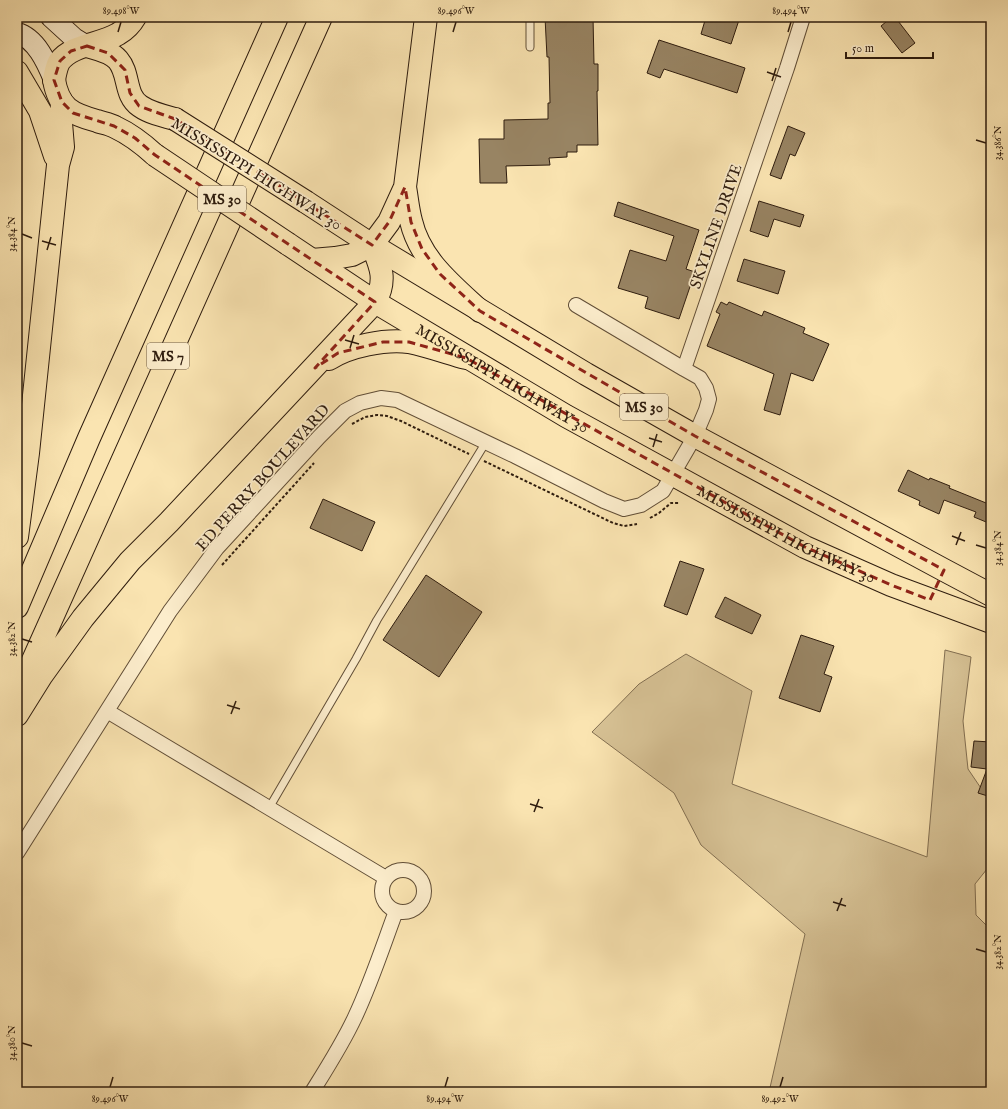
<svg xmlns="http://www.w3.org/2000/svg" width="1008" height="1109" viewBox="0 0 1008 1109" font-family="'IM FELL English',serif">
	<rect width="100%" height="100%" fill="#fae4b1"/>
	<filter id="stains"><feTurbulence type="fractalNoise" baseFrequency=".005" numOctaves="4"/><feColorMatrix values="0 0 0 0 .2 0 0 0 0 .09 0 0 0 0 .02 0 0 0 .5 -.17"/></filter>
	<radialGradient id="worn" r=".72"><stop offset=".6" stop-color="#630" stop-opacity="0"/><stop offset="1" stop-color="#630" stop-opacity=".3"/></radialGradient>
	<path fill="#d7c295" stroke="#826f52" d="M945 650 971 657 963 721 968 769 991 803V864L975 884 976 915 989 928 991 927V1092H769L805 934 701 845 674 793 592 732 639 684 686 654 752 691 732 784 927 857Z"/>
	<path fill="#988463" stroke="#2e1c0e" d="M545 17H593L594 64H598V91H597L598 145H577V152H567V157L549 158 550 165 506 166 507 183H480L479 139H504V120L548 119V103H550L549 57H547Z
		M706 17H740L731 44 701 34Z
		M892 17H895L915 43 902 53 881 26Z
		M659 40 745 68 737 93 664 69 660 78 647 73Z
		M788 126 805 133 795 156 790 154 781 179 770 175Z
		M759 201 804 215 800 227 774 219 768 237 750 231Z
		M618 202 699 230 686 269 695 272 679 319 645 308 648 297 618 288 630 250 666 261 674 236 614 216Z
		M744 259 785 271 778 294 737 281Z
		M721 302 727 305 729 302 762 316 764 311 805 328 803 333 829 344 813 381 791 373 780 415 764 410 774 374 707 346 720 314 716 312Z
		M908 470 929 480 930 478 950 486 949 488 991 505V524L974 517 976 512 944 500 939 514 919 505 920 501 898 491Z
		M323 499 375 522 362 551 310 528Z
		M680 561 704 569 687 615 664 606Z
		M426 575 482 612 439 677 383 640Z
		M725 597 761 615 752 634 715 617Z
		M801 635 834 646 824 674 832 677 820 712 779 698Z
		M974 741 991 742V797L978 793 987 769 971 767Z"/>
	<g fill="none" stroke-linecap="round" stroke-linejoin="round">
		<defs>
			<path id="lane" d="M530 17V47
				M269 808 356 659 377 620 486 442"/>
			<path id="street" d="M576 305 684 369
				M107 711 386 878
				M17 853 170 611 217 548 319 437 345 411 360 403 381 398 397 400 515 456 604 501 624 509 641 505 663 491 695 436 706 410 709 399 706 388 700 378 684 369 787 68 803 17
				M382 891a21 21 0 1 1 42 0a21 21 0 1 1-42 0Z
				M312 1092C327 1068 343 1043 355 1017 371 983 383 946 396 911"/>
			<path id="secondary" d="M51 17 74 38 87 46
				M17 33C36 38 47 63 54 80"/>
			<g id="primary">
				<path d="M87 46C97 49 110 51 118 60 130 74 124 95 140 106 150 113 163 116 175 119"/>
				<path d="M54 80C59 108 71 114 97 121 103 123 110 124 115 127 130 134 143 144 155 155"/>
				<path d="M306 202 372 245 586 374 695 436 944 570 991 595"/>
				<path id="s1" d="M288 244 375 302 566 416 805 547 891 585 991 622"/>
			</g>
			<path id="highway" d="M17 72 40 111 55 156
				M54 80C55 74 56 68 59 62 72 44 100 45 118 34 125 30 131 24 135 17
				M405 187C407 198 408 210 411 221 420 260 452 285 480 311
				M312 260 335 258 352 255 372 245 389 222 405 187 426 17
				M329 359C349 346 385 339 409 342 428 346 448 353 466 358
				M17 537 28 453 58 165 63 147 61 123 62 102
				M17 607 89 438 277 17
				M17 696 321 17
				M17 715 42 675 83 618 130 561 169 522 375 302C387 280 381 267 372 245"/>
		</defs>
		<use href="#lane" stroke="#614e37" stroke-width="9"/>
		<use href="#street" stroke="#614e37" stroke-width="16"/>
		<use href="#secondary" stroke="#2e1c0e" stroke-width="22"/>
		<use href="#primary" stroke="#2e1c0e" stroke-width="24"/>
		<use href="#highway" stroke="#2e1c0e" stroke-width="24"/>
		<path stroke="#2e1c0e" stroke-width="2" stroke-dasharray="3 2" stroke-linecap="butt" d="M352 424 365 417 377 415 387 416 401 421 469 454
			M484 461 613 523 624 526 637 524
			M650 518 659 513 671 503H679
			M222 565 314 463
			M17 871 21 865"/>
		<use href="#lane" stroke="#fcedcc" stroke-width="7"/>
		<use href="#street" stroke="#fcedcc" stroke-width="14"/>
		<use href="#secondary" stroke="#fcedcc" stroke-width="20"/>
		<use href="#primary" stroke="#fae4b1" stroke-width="22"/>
		<use href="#highway" stroke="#fae4b1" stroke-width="22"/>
		<defs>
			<path id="primary-bridge" d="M175 119 306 202
				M155 155 288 244"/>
		</defs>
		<use href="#primary-bridge" stroke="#2e1c0e" stroke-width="24" stroke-linecap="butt"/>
		<use href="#primary-bridge" stroke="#fae4b1" stroke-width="22"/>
	</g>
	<path fill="none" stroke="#8f2418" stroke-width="3" stroke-dasharray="8 5" stroke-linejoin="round" d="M87 46 108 53 125 70 130 93 139 106 175 119 372 245 389 222 405 187 411 222 422 249 440 274 480 311 695 436 944 570 930 600 891 585 805 547 466 358 409 342H383L338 353 315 368 375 302 155 155 135 138 114 126 73 113 62 102 54 80 60 61 71 51Z"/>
	<path fill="none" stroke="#2e1c0e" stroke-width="1.5" d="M118 32 121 22M453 32 456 22M788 32 791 22M767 72 781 77M772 81 776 68M976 140 986 143M22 234 32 238M42 241 56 245M47 250 51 237M345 340 359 344M350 348 354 335M649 438 662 442M653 447 657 434M952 536 965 541M956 545 961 532M976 545 986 548M22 639 32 642M227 705 240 709M231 714 236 701M530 804 543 808M534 812 539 799M833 902 846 906M837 911 842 898M976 949 986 952M22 1043 32 1046M110 1087 113 1077M445 1087 448 1077M780 1087 783 1077"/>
	<g text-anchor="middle" stroke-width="3.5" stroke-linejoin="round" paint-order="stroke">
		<g fill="#fcedcc" stroke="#6c5b47" stroke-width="1">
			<rect x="198" y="186" width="48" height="26" rx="3"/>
			<rect x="147" y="343" width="42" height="26" rx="3"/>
			<rect x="620" y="394" width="48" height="26" rx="3"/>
		</g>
		<g font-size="15" font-weight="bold" fill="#2e1c0e">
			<text x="222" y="204">MS 30</text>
			<text x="168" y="361">MS 7</text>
			<text x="644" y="412">MS 30</text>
		</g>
		<g font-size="16" fill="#2e1c0e" stroke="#fcedcc">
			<text transform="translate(257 173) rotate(32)" y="6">MISSISSIPPI HIGHWAY 30</text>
			<text transform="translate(715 226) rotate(-71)" y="6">SKYLINE DRIVE</text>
			<text dy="6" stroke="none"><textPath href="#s1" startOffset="253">MISSISSIPPI HIGHWAY 30</textPath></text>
			<text transform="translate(262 477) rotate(-48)" y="6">ED PERRY BOULEVARD</text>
			<text dy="6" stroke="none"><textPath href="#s1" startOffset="577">MISSISSIPPI HIGHWAY 30</textPath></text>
		</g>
	</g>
	<rect width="1008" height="1109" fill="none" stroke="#fae4b1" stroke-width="44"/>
	<path d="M846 52v6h87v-6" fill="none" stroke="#2e1c0e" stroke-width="2"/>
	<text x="852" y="52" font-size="12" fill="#2e1c0e" stroke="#fcedcc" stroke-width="3" paint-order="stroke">50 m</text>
	<rect x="22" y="22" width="964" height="1065" fill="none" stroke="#2e1c0e" stroke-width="1.5"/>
	<g font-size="10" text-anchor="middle" fill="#2e1c0e">
		<text x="121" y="14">89.498°W</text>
		<text x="456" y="14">89.496°W</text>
		<text x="791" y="14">89.494°W</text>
		<text transform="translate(997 143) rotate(-90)" y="4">34.386°N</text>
		<text transform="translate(11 234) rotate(-90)" y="4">34.384°N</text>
		<text transform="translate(997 548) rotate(-90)" y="4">34.384°N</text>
		<text transform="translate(11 639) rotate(-90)" y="4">34.382°N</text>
		<text transform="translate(997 952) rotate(-90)" y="4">34.382°N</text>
		<text transform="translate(11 1043) rotate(-90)" y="4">34.380°N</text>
		<text x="110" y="1102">89.496°W</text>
		<text x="445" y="1102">89.494°W</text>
		<text x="780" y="1102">89.492°W</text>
	</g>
	<rect width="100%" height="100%" filter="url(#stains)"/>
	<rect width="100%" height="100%" fill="url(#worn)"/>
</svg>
